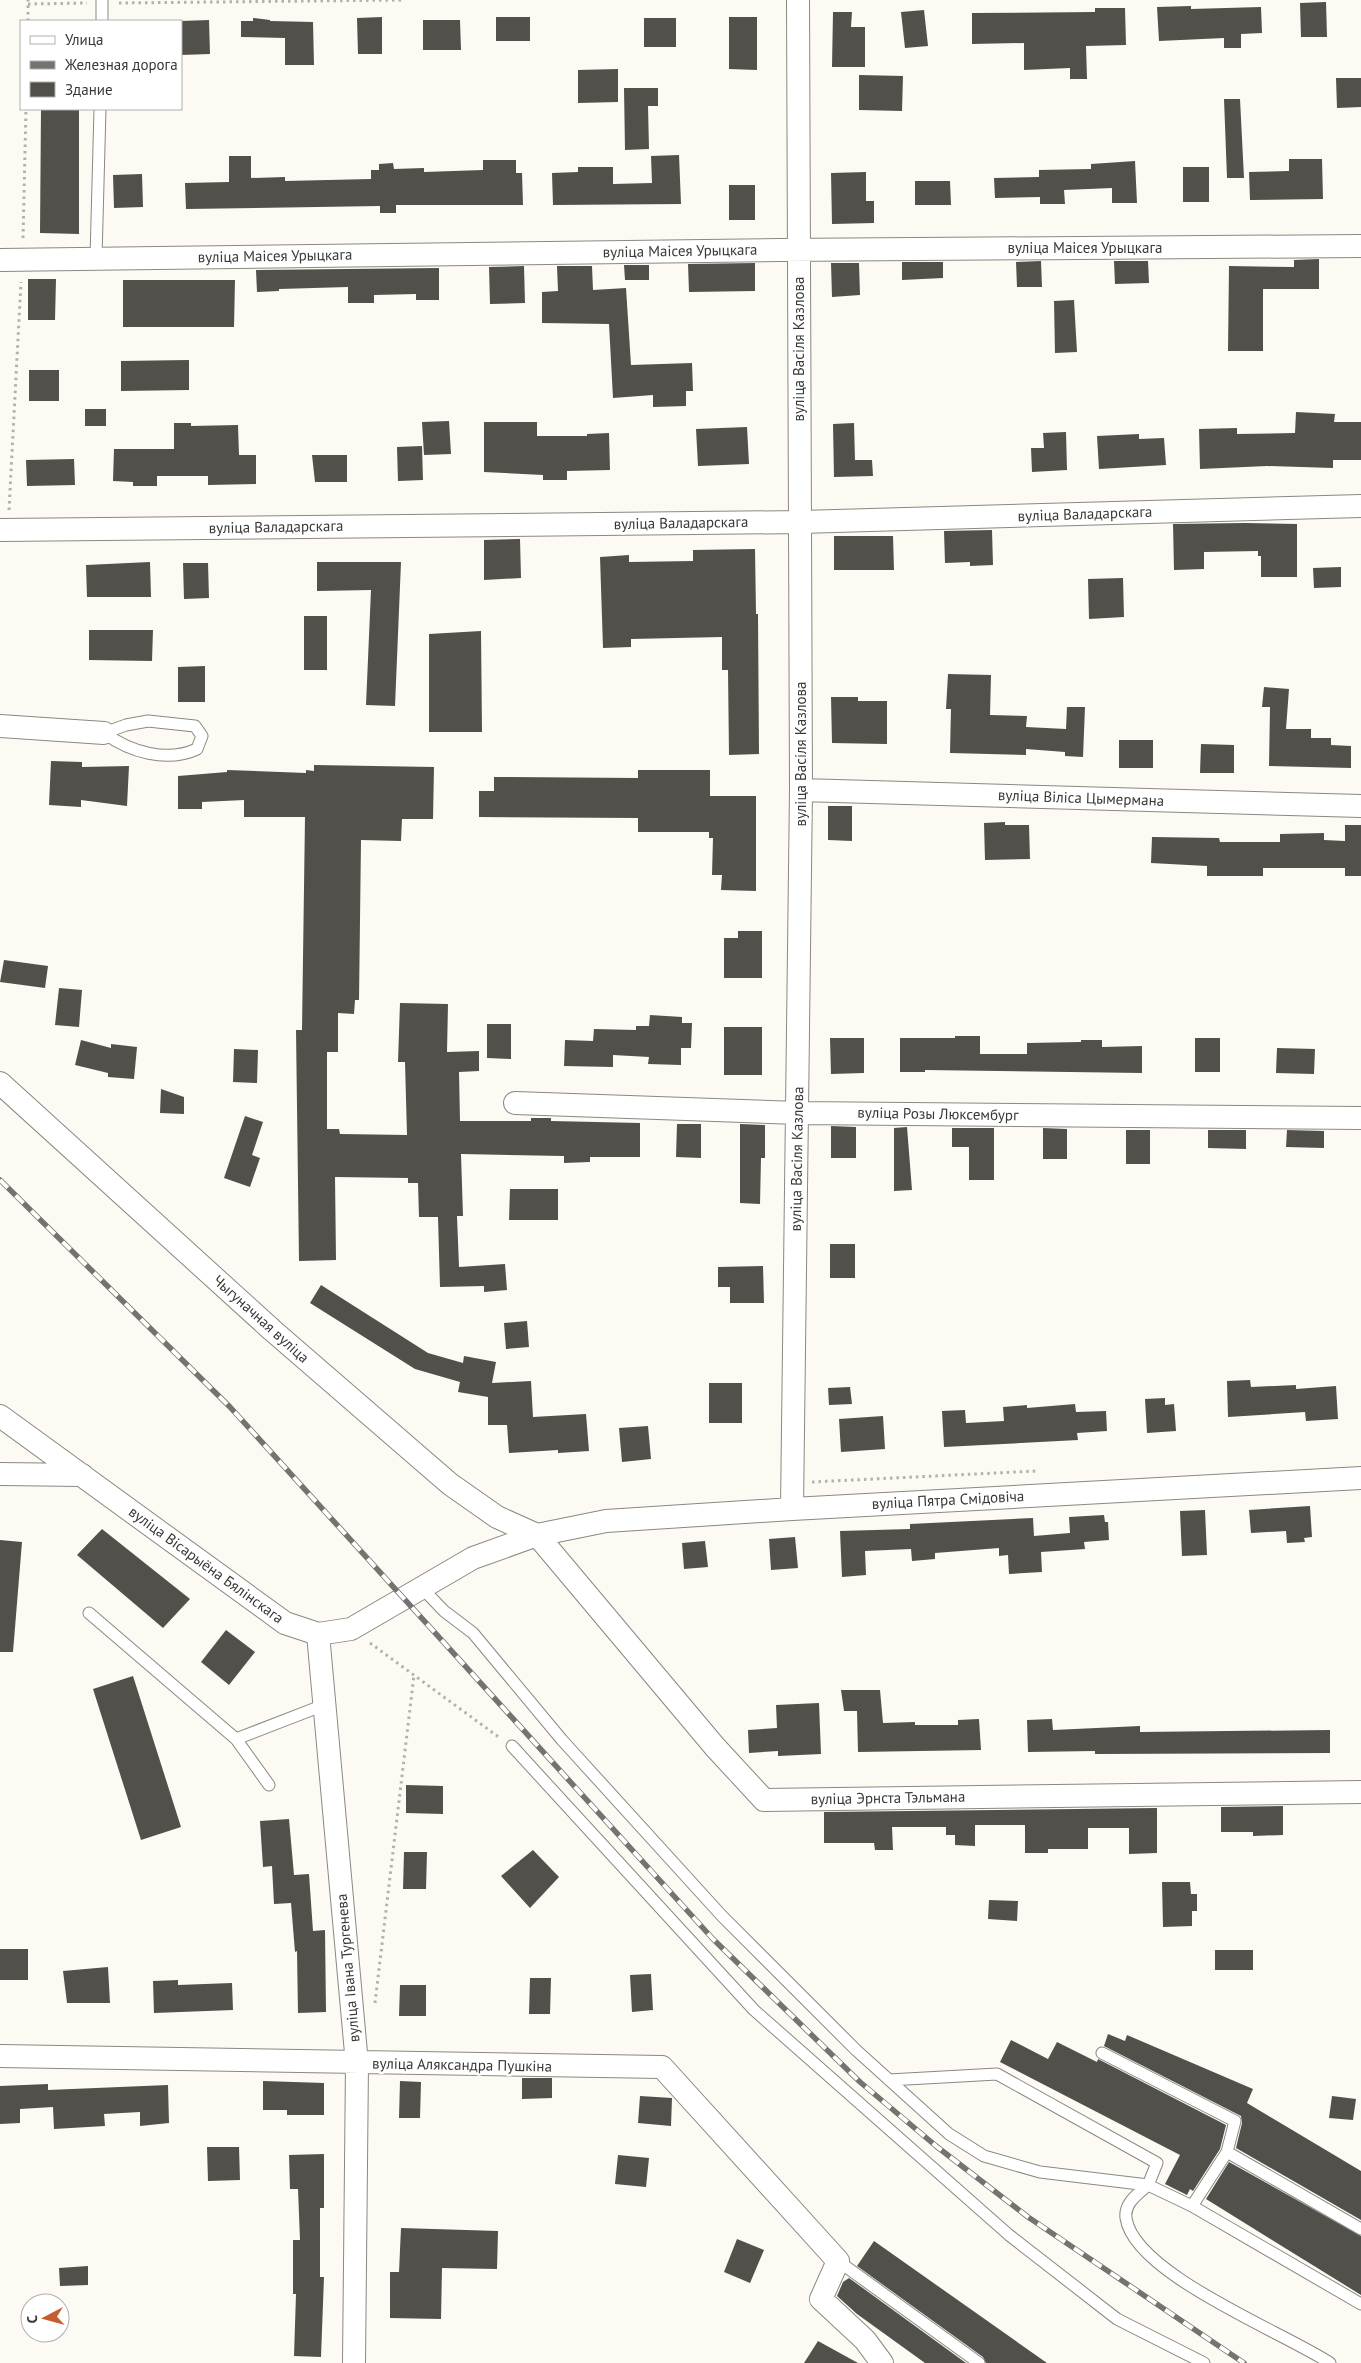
<svg xmlns="http://www.w3.org/2000/svg" width="1361" height="2363" viewBox="0 0 1361 2363" font-family="'PT Sans',sans-serif">
	<rect width="100%" height="100%" fill="#fdfaf3"/>
	<path fill="#52504a" d="M1326 2 1327 37H1301L1300 3Z
		M1191 6V9L1261 7 1262 33 1241 34V48H1224V38L1159 41 1157 7Z
		M1095 8H1125L1126 45 1086 46 1087 79H1070V68L1024 70V43L972 44V13L1095 12Z
		M924 10 928 46 905 48 901 12Z
		M833 12H852L851 27H865V67H832Z
		M382 17V54H358L357 18Z
		M496 17H530V41H496Z
		M729 17H757V70L729 69Z
		M253 18 270 20V21L313 22 314 65H285V38L241 37V21H253Z
		M644 18H676V47H644Z
		M209 20 210 54 181 55V21Z
		M423 20H460L461 50H423Z
		M618 69V102L578 103V70Z
		M859 75 903 76 902 111 859 110Z
		M1336 78H1361V107L1337 108Z
		M624 88H658V106H648L649 149 625 150Z
		M1224 99H1240L1244 178H1227Z
		M41 109H79V234L40 233Z
		M679 155 681 204 553 205 552 173 578 172V167H613V184L652 183 651 156Z
		M229 156H251V178L285 177V181L371 179V170H379V164L393 163 394 169 424 168V172L483 170V160H516V173H522L523 205H396V213H380V206L186 209 185 183 229 182Z
		M1289 159H1322L1323 199 1250 200 1249 172 1289 171Z
		M1135 161 1137 203H1112V188L1064 190 1065 204H1040V197L995 198 994 178 1039 177V170L1091 169V164Z
		M1183 167H1209V202H1183Z
		M866 172V201H874V223L832 224 831 173Z
		M142 174 143 207 114 208 113 175Z
		M915 181H950L951 205H915Z
		M729 185H755V220H729Z
		M1319 259V289H1263V351H1228L1229 266 1294 267V260Z
		M1041 261 1042 287H1017L1016 262Z
		M1114 261H1148L1149 283 1115 284Z
		M902 262H943V278L902 280Z
		M755 263V291L689 292 688 264Z
		M831 263H859L860 295 832 297Z
		M624 265H649V280H625Z
		M524 266 525 303 490 304 489 267Z
		M557 266H592L593 290 626 288 631 365 692 363 693 391H686V406L653 407V395L613 398 609 324 542 323V292L558 291Z
		M439 268V300H416V294L374 295V303H348V287L279 289V291L257 292 256 270Z
		M28 279H56L55 320H28Z
		M123 280H235L234 327H123Z
		M1074 300 1077 352 1055 353 1054 301Z
		M189 360V390L121 391V361Z
		M29 370H59V401H29Z
		M85 409H106V426H85Z
		M1296 412 1335 414 1334 422H1361V460H1333V468L1267 466 1200 469 1199 429 1237 428V434L1295 433Z
		M449 421 451 454 424 455 422 422Z
		M484 422H537V436H587V434L609 433 610 470 567 471V480H543V475L484 472Z
		M174 423H191V426L238 425 239 455H256V484L208 485V476H157V486H133V482L113 481 114 449H174Z
		M854 423 855 460H872L873 476 834 477 833 424Z
		M747 427 749 464 698 466 696 429Z
		M1066 432 1067 470 1032 472 1031 448H1044L1043 433Z
		M1139 434V439L1164 438 1166 465 1099 469 1097 436Z
		M422 446 423 480 398 481 397 447Z
		M312 455H347V482H315Z
		M74 459 75 485 27 486 26 460Z
		M1245 523 1297 524V577H1261V556H1258V551L1204 552V569L1174 570 1173 524Z
		M992 530 993 565 970 566V562L945 563 944 531Z
		M834 536H893L894 570H834Z
		M520 539 521 578 484 580V540Z
		M755 549 756 614H758L759 754 729 755 728 670H722V637L631 639V647L603 648 600 557 629 555V562L693 561V550Z
		M150 562 151 597H87L86 565Z
		M317 562H401L395 706 366 705 371 590 317 591Z
		M183 563H208L209 598 184 599Z
		M1341 567V587L1314 588 1313 568Z
		M1123 578 1124 617 1089 619 1088 579Z
		M304 616H327V670H304Z
		M89 630H153L152 661 89 660Z
		M481 631 482 732H429V634Z
		M205 666V702H178V667Z
		M948 674 991 675 990 715 1027 716 1026 727 1066 729 1067 707H1085L1083 757 1065 756V752L1026 749V755L950 753 951 709H946Z
		M1264 687 1289 689 1286 729H1311V738H1331V745L1351 746V768L1269 766 1270 707H1262Z
		M831 697H858V701H887V744L832 743Z
		M1119 740H1153V768H1119Z
		M1201 744 1234 745V773H1200Z
		M51 761 82 762V767L129 766 127 806 81 800V807L49 805Z
		M314 765 434 767 433 819H402L401 841 361 840 359 1000H355L354 1014 338 1013V1052H327V1129H339L340 1134 407 1135 405 1062H398L400 1003 448 1004 447 1052 479 1051V1071L459 1072 460 1121H531V1118H551V1121L640 1123V1157H590V1162L564 1163V1156L461 1154 463 1216H457L459 1267 505 1264 507 1290 484 1292V1286L440 1287 438 1217H419L418 1183H408V1178L335 1177 336 1260 299 1261 296 1030H302L305 817H244V800L202 802V809H178V776L227 772V770L306 773V770L314 771Z
		M638 770H710V796H756V891L721 890 722 875H712L713 838H709V832H638V818L479 817V791H494V777L638 778Z
		M828 806H852V841L828 840Z
		M1005 822V825H1029L1030 859 985 860 984 823Z
		M1345 825H1361V876H1345V868H1263V876H1207V866L1151 863 1152 837 1219 838 1220 842H1280V834L1324 833V840L1345 841Z
		M738 931H762V978H724V938H738Z
		M4 960 48 966 45 988 0 982Z
		M59 988 82 990 79 1027 55 1025Z
		M650 1015 682 1017V1023H692L691 1048H681V1065L648 1064 649 1057 613 1055V1067L564 1066 565 1040 593 1041 594 1029 636 1030V1026H649Z
		M487 1024H511V1059L487 1058Z
		M724 1027H762V1075H724Z
		M955 1036H980V1054H1027V1043L1081 1042V1040H1102V1047L1142 1046V1073L925 1070V1072H900V1038H955Z
		M830 1038H864V1073L831 1074Z
		M1195 1038H1220V1072H1195Z
		M81 1040 111 1048V1044L137 1047 134 1079 108 1077V1073L75 1065Z
		M1277 1048 1315 1049 1314 1074 1276 1073Z
		M234 1049 258 1050 257 1083 233 1082Z
		M161 1089 184 1097V1114L160 1113Z
		M245 1116 263 1122 252 1155 260 1158 250 1187 224 1178Z
		M677 1124H701V1158L676 1157Z
		M740 1124 765 1125V1158H761L760 1204 740 1203Z
		M831 1126 856 1127V1158H831Z
		M907 1127 912 1190 894 1191V1128Z
		M952 1128H994V1180H969V1147H952Z
		M1043 1128 1067 1129V1159H1043Z
		M1126 1130H1150V1164H1126Z
		M1208 1130H1246V1149L1208 1148Z
		M1287 1130 1324 1131V1148L1286 1147Z
		M510 1189H558V1220H509Z
		M830 1244H855V1278H830Z
		M763 1266 764 1303H730V1287H718V1267Z
		M321 1285 428 1353 463 1363 464 1356 496 1362 492 1383 531 1381 533 1417 586 1414 589 1451 558 1453V1450L509 1453 507 1425H488V1397L458 1392 460 1382 415 1369 310 1303Z
		M527 1321 529 1347 506 1349 504 1323Z
		M1250 1380 1251 1387 1296 1385V1389L1336 1386 1338 1419 1306 1421 1305 1412 1228 1417 1227 1381Z
		M709 1383H742V1423H709Z
		M850 1387 852 1404 829 1405 828 1388Z
		M1165 1398V1405L1174 1404 1176 1431 1147 1433 1145 1399Z
		M1075 1404 1076 1412 1106 1411 1107 1431 1077 1433 1078 1440 944 1447 942 1411 965 1410 966 1423 1004 1421 1003 1407 1027 1405V1408Z
		M883 1416 885 1449 841 1452 839 1419Z
		M648 1426 651 1459 622 1462 619 1428Z
		M1310 1506 1312 1537 1304 1538 1305 1542 1287 1543 1286 1531 1251 1533 1249 1510Z
		M1205 1510 1207 1555 1182 1556 1180 1511Z
		M1104 1515 1105 1522H1108L1109 1540 1084 1542 1085 1549 1041 1552 1042 1572 1009 1574 1008 1555 999 1556V1548L935 1553V1559L912 1561 911 1549 865 1551 866 1575 842 1577 840 1531 910 1529V1524L1033 1518 1034 1536 1070 1533 1069 1517Z
		M102 1529 190 1599 163 1628 77 1555Z
		M795 1537 798 1568 771 1570 769 1539Z
		M0 1540 22 1542 13 1652H0Z
		M705 1541 708 1567 684 1569 682 1543Z
		M226 1630 255 1652 229 1685 201 1662Z
		M133 1676 181 1827 141 1840 93 1689Z
		M841 1690H880L883 1723 915 1722V1725H958V1720L979 1719 981 1750 858 1752 857 1711H844Z
		M819 1703 821 1754 778 1756V1751L749 1753 748 1730 777 1728 776 1705Z
		M1052 1719 1053 1730 1140 1726V1732L1330 1730V1753L1095 1754V1751L1028 1752 1027 1720Z
		M406 1785 443 1786V1814L406 1813Z
		M1283 1806V1835L1253 1836V1832H1221V1807Z
		M1157 1808V1853L1129 1854V1828H1088V1849H1048V1853H1025V1825H975V1846L955 1845V1835H946V1827H892L893 1850H875L874 1843H824V1812Z
		M289 1819 294 1875 309 1874 313 1931 325 1930 326 2012 298 2013 297 1951 295 1952 291 1903 274 1904 272 1866 263 1867 260 1821Z
		M533 1850 559 1877 530 1908 501 1876Z
		M404 1852H427L426 1889H403Z
		M1162 1882H1190L1191 1894H1197V1911H1192V1926L1163 1927Z
		M989 1900 1018 1901 1017 1921 988 1919Z
		M0 1949H28V1980H0Z
		M1215 1950H1253V1970H1215Z
		M108 1967 110 2003H67L63 1971Z
		M651 1974 653 2010 632 2012 630 1975Z
		M530 1978H551L550 2014H529Z
		M178 1980V1985L232 1983 233 2010 154 2013 153 1981Z
		M400 1985H426V2016H399Z
		M1108 2034 1125 2041 1127 2035 1253 2089 1247 2103 1361 2171V2220L1236 2148 1242 2123 1241 2116 1104 2046Z
		M1011 2040 1048 2059 1057 2042 1097 2062 1098 2059 1226 2125 1220 2149 1193 2191 1190 2189 1187 2195 1165 2184 1180 2155 1000 2062Z
		M522 2078H552V2098L522 2099Z
		M263 2081 324 2083V2115H287V2110H263Z
		M400 2081 421 2082 420 2118H399Z
		M48 2084V2090L168 2085 169 2123 140 2126V2112L104 2114 105 2126 54 2129 53 2107 20 2109V2123L0 2124V2086Z
		M640 2096 672 2098 671 2126 638 2123Z
		M1332 2096 1356 2099 1353 2120 1329 2118Z
		M207 2147H239L240 2180 208 2181Z
		M324 2154V2208H320V2277H324L321 2357 294 2356 296 2294H293V2240H300L298 2189H290L289 2155Z
		M618 2155 649 2158 646 2187 615 2184Z
		M1229 2162 1361 2236V2295L1206 2199Z
		M401 2228 498 2231 497 2269 442 2268 441 2319 390 2318V2272H399Z
		M737 2239 764 2250 750 2283 724 2272Z
		M874 2241 1047 2363H986L983 2357 857 2266Z
		M88 2266V2285L60 2286 59 2268Z
		M849 2278 966 2363H925L857 2314 837 2296 843 2282Z
		M818 2341 858 2363H804Z"/>
	<g fill="none" stroke-linecap="round" stroke-linejoin="round">
		<defs>
			<path id="lane" d="M102 21V0
				M96 258 100 109
				M148 721 195 726 202 736 197 749C167 763 130 752 104 733L126 725Z
				M422 1588 444 1611 473 1633 562 1740 722 1916 856 2050 949 2134 984 2156 1040 2172 1148 2185 1157 2163 997 2074 889 2080
				M89 1613 236 1739 324 1705
				M236 1739 269 1785
				M512 1746 754 2010 1009 2235 1117 2319 1204 2363
				M1102 2053 1235 2121 1227 2152
				M1192 2206 1227 2152 1361 2229
				M838 2261 979 2363
				M1330 2363C1283 2332 1134 2274 1126 2218 1124 2203 1138 2194 1148 2185L1192 2206 1361 2304"/>
			<path id="street" d="M0 260 780 250 1361 246
				M0 530 801 522 1361 506
				M0 726 104 733
				M801 790 1361 806
				M0 1083 272 1330 450 1484 497 1517 537 1535 715 1747 764 1800 1361 1792
				M515 1103 798 1113 1361 1118
				M0 1416 285 1623 318 1634 351 1629 473 1558 537 1535 606 1521 792 1509 1361 1478
				M0 1474 82 1475
				M792 1509 801 790 798 0
				M318 1634 357 2064 354 2363
				M0 2056 662 2067 838 2261 821 2299 865 2340 882 2363"/>
		</defs>
		<use href="#lane" stroke="#8a8881" stroke-width="13"/>
		<use href="#street" stroke="#8a8881" stroke-width="24"/>
		<path stroke="#b3b1ab" stroke-width="3" stroke-dasharray="2.5 4" stroke-linecap="butt" d="M119 3 404 0
			M28 4 87 3
			M28 21V0
			M23 238 26 109
			M9 510 21 282
			M812 1482 1036 1471
			M370 1643 500 1738
			M375 2003 414 1675"/>
		<use href="#lane" stroke="#fff" stroke-width="11"/>
		<use href="#street" stroke="#fff" stroke-width="22"/>
		<defs>
			<path id="rail" d="M0 1180 230 1407 713 1939 860 2082 936 2146 1028 2217 1244 2363"/>
		</defs>
		<use href="#rail" stroke="#75736f" stroke-width="5.5"/>
		<use href="#rail" stroke="#fff" stroke-width="4" stroke-dasharray="11" stroke-linecap="butt"/>
	</g>
	<g text-anchor="middle" stroke-width="5" stroke-linejoin="round" paint-order="stroke">
		<g font-size="15" fill="#393835" stroke="#fff">
			<text x="1085" y="253">вуліца Маісея Урыцкага</text>
			<text transform="translate(680 251) rotate(-1)" y="5">вуліца Маісея Урыцкага</text>
			<text transform="translate(275 256) rotate(-1)" y="5">вуліца Маісея Урыцкага</text>
			<text transform="translate(799 349) rotate(-90)" y="5">вуліца Васіля Казлова</text>
			<text transform="translate(1085 514) rotate(-2)" y="5">вуліца Валадарскага</text>
			<text transform="translate(681 523) rotate(-1)" y="5">вуліца Валадарскага</text>
			<text transform="translate(276 527) rotate(-1)" y="5">вуліца Валадарскага</text>
			<text transform="translate(801 754) rotate(-90)" y="5">вуліца Васіля Казлова</text>
			<text transform="translate(1081 798) rotate(2)" y="5">вуліца Віліса Цымермана</text>
			<text transform="translate(938 1114) rotate(1)" y="5">вуліца Розы Люксембург</text>
			<text transform="translate(797 1159) rotate(-89)" y="5">вуліца Васіля Казлова</text>
			<text transform="translate(261 1319) rotate(42)" y="5">Чыгуначная вуліца</text>
			<text transform="translate(948 1500) rotate(-3)" y="5">вуліца Пятра Смідовіча</text>
			<text transform="translate(206 1565) rotate(36)" y="5">вуліца Вісарыёна Бялінскага</text>
			<text transform="translate(888 1798) rotate(-1)" y="5">вуліца Эрнста Тэльмана</text>
			<text transform="translate(348 1968) rotate(-95)" y="5">вуліца Івана Тургенева</text>
			<text transform="translate(462 2065) rotate(1)" y="5">вуліца Аляксандра Пушкіна</text>
		</g>
	</g>
	<rect x="20" y="20" width="162" height="90" fill="#ffffff" stroke="#b0afae"/>
	<rect x="30" y="36" width="25" height="8" fill="#ffffff" stroke="#b0afae"/>
	<text x="65" y="45" font-size="15" fill="#393835">Улица</text>
	<rect x="30" y="61" width="25" height="8" fill="#75736f" stroke="#b0afae"/>
	<text x="65" y="70" font-size="15" fill="#393835">Железная дорога</text>
	<rect x="30" y="82" width="25" height="15" fill="#52504a" stroke="#b0afae"/>
	<text x="65" y="95" font-size="15" fill="#393835">Здание</text>
	<g transform="translate(45 2318) rotate(264)"><circle r="24" fill="#ffffff" stroke="#b0afae"/>
	<path d="M0-4L9 19L0 12L-9 19Z" fill="#c45e2e"/>
	<text y="-8" font-size="14" font-weight="bold" text-anchor="middle" fill="#393835">С</text>
	</g>
</svg>
